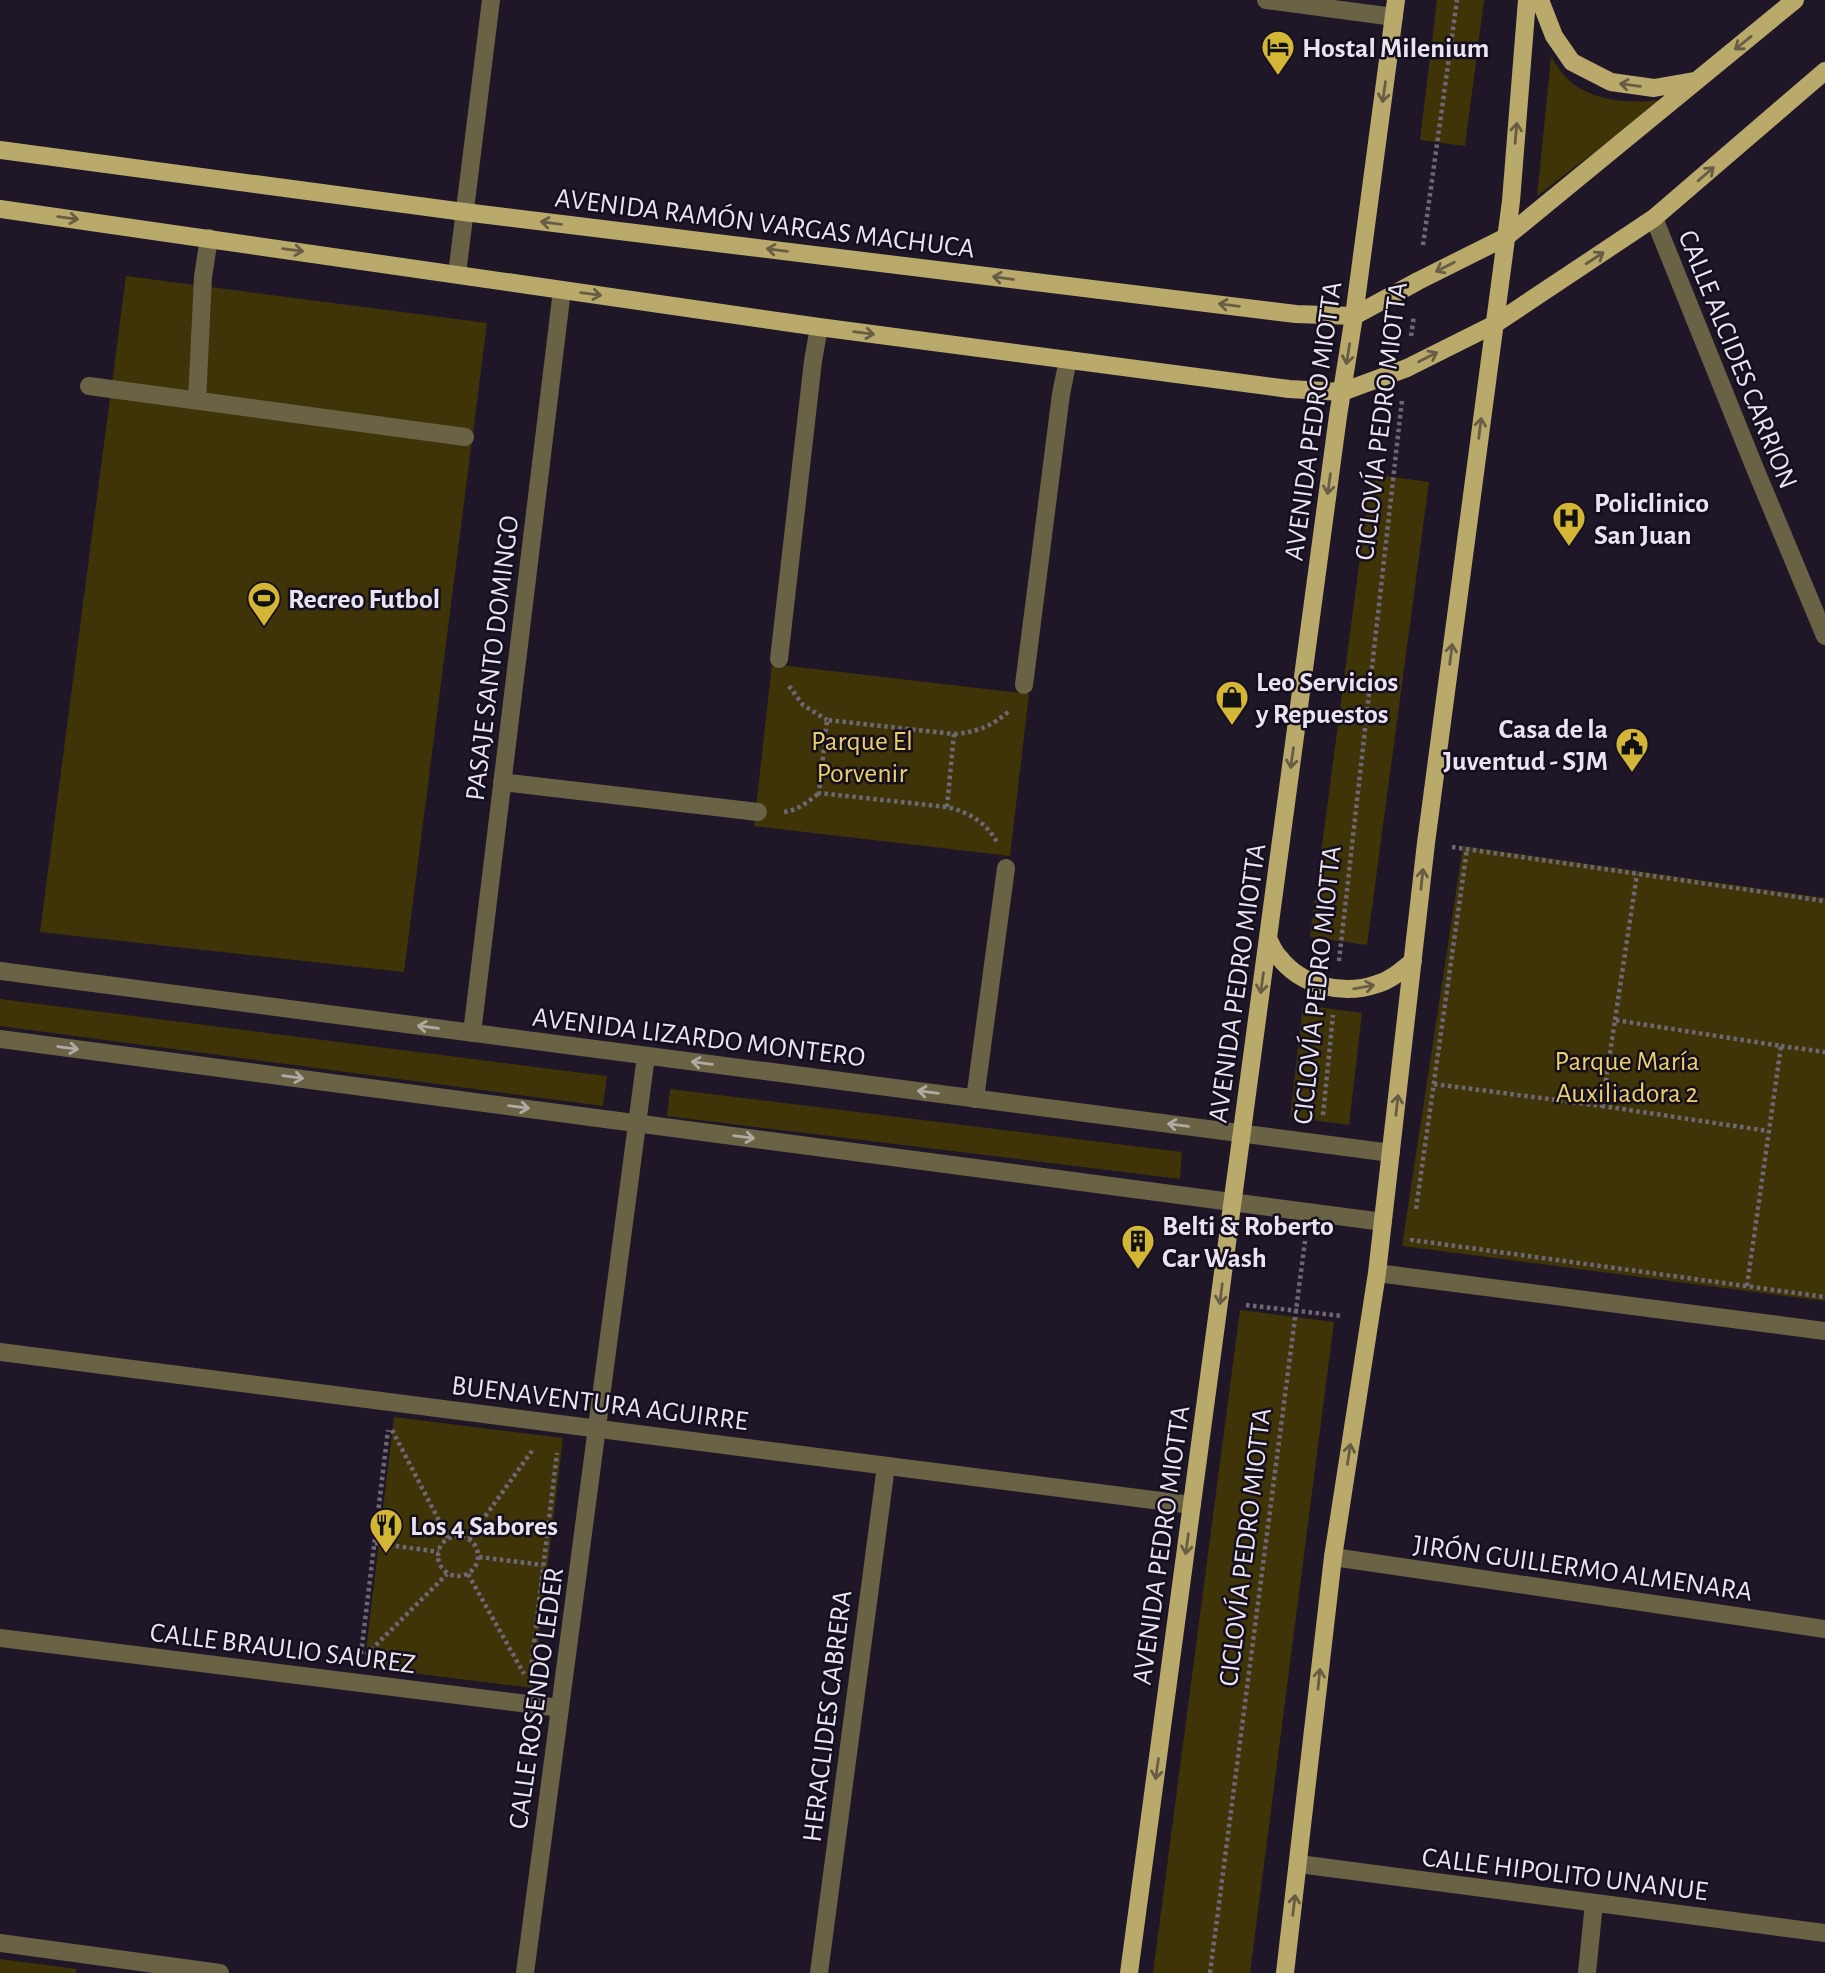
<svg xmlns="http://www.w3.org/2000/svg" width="1825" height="1973" viewBox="0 0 1825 1973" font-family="'Alegreya Sans',sans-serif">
	<rect width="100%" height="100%" fill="#1f1727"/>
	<path fill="#3e3407" d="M1437 0H1484L1465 146 1420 140Z
		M1551 57C1558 67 1566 80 1576 86 1603 103 1633 103 1663 100L1537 196Z
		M126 276 487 323 404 972 40 932Z
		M1371 474 1429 482 1367 945 1310 937Z
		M772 664 1029 694 1010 856 754 826Z
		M1463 846 1825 898V1301L1402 1246Z
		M0 999 607 1076 603 1106 0 1026Z
		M1303 1005 1362 1013 1349 1125 1290 1117Z
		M670 1089 1182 1152 1180 1179 667 1116Z
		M1240 1310 1334 1322 1250 1973H1153Z
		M394 1417 563 1438 533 1688 364 1667Z
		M0 1959 77 1969 76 1973H0Z"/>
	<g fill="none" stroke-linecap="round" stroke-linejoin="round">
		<path stroke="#6e6775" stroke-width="4.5" stroke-dasharray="3.5 3.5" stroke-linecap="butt" d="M1423 245 1457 0
			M1411 336 1414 316
			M789 686 803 705 827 720
			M954 734C977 732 993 726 1010 710
			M947 807 954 734 827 720 819 793 947 807C969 812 987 823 998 844
			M784 812C798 810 808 802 819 793
			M1452 847 1825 901
			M1339 961 1402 400
			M1615 1020 1637 874
			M1781 1046 1825 1052
			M1434 1084 1602 1106
			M1323 1115 1333 1015
			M1416 1209 1467 849
			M1412 1238V1240L1825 1297
			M1747 1286 1781 1046 1615 1020 1602 1106 1768 1131
			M1246 1305 1342 1316
			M392 1430 448 1538
			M438 1556a20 20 0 1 1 40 0a20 20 0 1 1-40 0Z
			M469 1539 534 1448
			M375 1543 439 1552
			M479 1557 543 1565
			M468 1574 524 1674
			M361 1654 388 1430
			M366 1655 447 1574
			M530 1677 557 1453
			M1210 1973 1305 1241"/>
		<path stroke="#696244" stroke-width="18" d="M1266 0 1394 17
			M1654 218 1754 466 1825 636
			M457 274 491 0
			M89 386 465 437
			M197 401 203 277 209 238
			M779 659 813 361 819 327
			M1024 685 1061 394 1068 360
			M502 782 758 812
			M0 971 1391 1153
			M472 1033 562 290
			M0 1039 1383 1222
			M975 1099 1006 868
			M1377 1273 1825 1331
			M0 1352 1192 1505
			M1333 1557 1825 1629
			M0 1638 560 1708
			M1299 1864 1825 1933
			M0 1943 220 1973
			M525 1973 646 1056
			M819 1973 886 1466
			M1587 1973 1594 1903"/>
		<path stroke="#b9aa6b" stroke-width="18" d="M1540 0 1554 36 1572 62 1611 82 1654 88 1694 81
			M0 150 464 212 1296 314 1354 316 1418 281 1506 237 1795 0
			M0 209 819 327 1289 389 1342 392 1407 368 1495 324 1654 218 1825 71
			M1268 938C1271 945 1274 952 1279 957 1301 986 1343 996 1377 984 1391 980 1402 970 1413 961
			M1129 1973 1338 416 1354 316 1396 0
			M1285 1973 1333 1557 1377 1273 1426 843 1511 201 1527 0"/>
	</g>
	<defs><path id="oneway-shaft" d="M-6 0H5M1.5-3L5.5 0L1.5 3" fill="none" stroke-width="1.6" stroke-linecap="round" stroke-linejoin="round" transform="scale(1.75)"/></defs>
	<g stroke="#675c44">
		<use href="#oneway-shaft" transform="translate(1743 43) rotate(141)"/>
		<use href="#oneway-shaft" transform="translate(1630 85) rotate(-172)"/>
		<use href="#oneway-shaft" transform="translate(1384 92) rotate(98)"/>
		<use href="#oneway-shaft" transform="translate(1516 133) rotate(-85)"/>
		<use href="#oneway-shaft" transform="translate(1706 174) rotate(-41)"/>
		<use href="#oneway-shaft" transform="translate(68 218) rotate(8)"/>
		<use href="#oneway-shaft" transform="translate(551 223) rotate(-173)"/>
		<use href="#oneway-shaft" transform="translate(293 250) rotate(8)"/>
		<use href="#oneway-shaft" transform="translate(777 250) rotate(-173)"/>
		<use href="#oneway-shaft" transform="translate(1595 258) rotate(-33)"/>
		<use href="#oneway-shaft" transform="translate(1445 267) rotate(153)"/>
		<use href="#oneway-shaft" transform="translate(1003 278) rotate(-173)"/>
		<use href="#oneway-shaft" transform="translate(591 294) rotate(8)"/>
		<use href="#oneway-shaft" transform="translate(1229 305) rotate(-173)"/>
		<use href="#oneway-shaft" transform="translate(864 333) rotate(8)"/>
		<use href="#oneway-shaft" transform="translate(1348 354) rotate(99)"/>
		<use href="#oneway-shaft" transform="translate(1428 357) rotate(-27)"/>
		<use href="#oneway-shaft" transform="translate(1480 428) rotate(-83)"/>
		<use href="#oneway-shaft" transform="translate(1329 484) rotate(98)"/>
		<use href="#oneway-shaft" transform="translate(1451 654) rotate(-83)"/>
		<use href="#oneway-shaft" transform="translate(1292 758) rotate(98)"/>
		<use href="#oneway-shaft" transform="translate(1422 879) rotate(-84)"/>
		<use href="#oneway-shaft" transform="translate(1262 983) rotate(98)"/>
		<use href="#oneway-shaft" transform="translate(1364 987) rotate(-10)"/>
		<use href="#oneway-shaft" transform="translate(1397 1105) rotate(-84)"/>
		<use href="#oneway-shaft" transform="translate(1221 1294) rotate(97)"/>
		<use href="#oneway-shaft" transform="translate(1349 1454) rotate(-81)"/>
		<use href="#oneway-shaft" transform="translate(1187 1544) rotate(98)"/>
		<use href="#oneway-shaft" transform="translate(1319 1679) rotate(-84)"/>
		<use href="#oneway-shaft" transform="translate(1157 1769) rotate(98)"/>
		<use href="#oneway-shaft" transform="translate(1294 1905) rotate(-83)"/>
	</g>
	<g stroke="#afaaa2">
		<use href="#oneway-shaft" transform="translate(428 1027) rotate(-172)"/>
		<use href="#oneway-shaft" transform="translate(68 1048) rotate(8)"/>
		<use href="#oneway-shaft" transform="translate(702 1063) rotate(-173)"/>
		<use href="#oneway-shaft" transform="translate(293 1077) rotate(8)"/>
		<use href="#oneway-shaft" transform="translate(928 1092) rotate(-173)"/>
		<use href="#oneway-shaft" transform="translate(519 1107) rotate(8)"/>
		<use href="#oneway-shaft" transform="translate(1178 1125) rotate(-172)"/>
		<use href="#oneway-shaft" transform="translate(744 1137) rotate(8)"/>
	</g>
	<defs>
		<symbol id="hotel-pin" viewBox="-11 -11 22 30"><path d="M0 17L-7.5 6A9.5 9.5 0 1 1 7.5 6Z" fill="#d3b635" stroke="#150e1e"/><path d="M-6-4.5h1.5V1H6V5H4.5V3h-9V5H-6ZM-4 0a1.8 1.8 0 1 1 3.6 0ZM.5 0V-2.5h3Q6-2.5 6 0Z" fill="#111"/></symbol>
		<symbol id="hospital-pin" viewBox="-11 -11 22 30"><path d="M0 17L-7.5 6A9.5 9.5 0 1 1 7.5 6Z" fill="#d3b635" stroke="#150e1e"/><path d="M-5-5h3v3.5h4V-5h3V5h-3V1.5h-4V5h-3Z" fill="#111"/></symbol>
		<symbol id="stadium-pin" viewBox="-11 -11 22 30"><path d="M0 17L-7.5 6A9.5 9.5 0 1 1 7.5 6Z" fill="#d3b635" stroke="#150e1e"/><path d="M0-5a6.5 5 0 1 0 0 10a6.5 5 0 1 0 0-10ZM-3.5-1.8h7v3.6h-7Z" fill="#111"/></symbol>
		<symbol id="shop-pin" viewBox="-11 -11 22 30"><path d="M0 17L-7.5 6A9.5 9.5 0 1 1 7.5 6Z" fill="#d3b635" stroke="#150e1e"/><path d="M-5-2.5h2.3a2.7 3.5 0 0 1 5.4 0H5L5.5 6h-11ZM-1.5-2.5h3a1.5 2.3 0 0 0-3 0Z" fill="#111"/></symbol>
		<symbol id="civic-pin" viewBox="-11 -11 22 30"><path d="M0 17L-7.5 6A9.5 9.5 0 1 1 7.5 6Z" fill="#d3b635" stroke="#150e1e"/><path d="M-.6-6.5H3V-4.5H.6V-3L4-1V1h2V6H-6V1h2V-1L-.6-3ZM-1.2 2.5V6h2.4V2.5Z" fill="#111"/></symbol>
		<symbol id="building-pin" viewBox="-11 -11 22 30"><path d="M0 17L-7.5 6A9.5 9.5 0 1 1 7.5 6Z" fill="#d3b635" stroke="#150e1e"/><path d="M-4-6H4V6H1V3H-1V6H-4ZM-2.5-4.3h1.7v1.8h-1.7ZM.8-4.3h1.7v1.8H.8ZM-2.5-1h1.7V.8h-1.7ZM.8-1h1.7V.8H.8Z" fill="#111"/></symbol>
		<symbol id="restaurant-pin" viewBox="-11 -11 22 30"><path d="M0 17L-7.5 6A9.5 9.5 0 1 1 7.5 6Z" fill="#d3b635" stroke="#150e1e"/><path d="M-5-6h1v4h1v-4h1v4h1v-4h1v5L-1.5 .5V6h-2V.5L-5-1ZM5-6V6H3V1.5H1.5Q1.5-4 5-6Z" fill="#111"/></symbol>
	</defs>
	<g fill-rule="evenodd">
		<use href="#hotel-pin" x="1259" y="28" width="38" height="52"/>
		<use href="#hospital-pin" x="1550" y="499" width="38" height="52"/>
		<use href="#stadium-pin" x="245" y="579" width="38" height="52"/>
		<use href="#shop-pin" x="1213" y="678" width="38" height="52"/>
		<use href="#civic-pin" x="1613" y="725" width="38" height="52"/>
		<use href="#building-pin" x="1119" y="1222" width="38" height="52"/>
		<use href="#restaurant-pin" x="367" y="1506" width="38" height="52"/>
	</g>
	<g text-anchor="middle" stroke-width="5" stroke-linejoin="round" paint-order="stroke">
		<g font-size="28" font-weight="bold" fill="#e9e4ef" stroke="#150e1e" text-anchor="start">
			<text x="1302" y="57">Hostal Milenium</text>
			<text x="1594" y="512">Policlinico<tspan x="1594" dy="32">San Juan</tspan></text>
			<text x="288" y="608">Recreo Futbol</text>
			<text x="1256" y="691">Leo Servicios<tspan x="1256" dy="32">y Repuestos</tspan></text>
			<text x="1608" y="738" text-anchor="end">Casa de la<tspan x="1608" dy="32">Juventud - SJM</tspan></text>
			<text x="1162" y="1235">Belti &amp; Roberto<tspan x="1162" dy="32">Car Wash</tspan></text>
			<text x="410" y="1535">Los 4 Sabores</text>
		</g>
		<g font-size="28" fill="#e9e4ef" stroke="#150e1e">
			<text transform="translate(765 222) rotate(7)" y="10">AVENIDA RAMÓN VARGAS MACHUCA</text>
			<text transform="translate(1739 359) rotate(68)" y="10">CALLE ALCIDES CARRION</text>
			<text transform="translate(1312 421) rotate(-82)" y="10">AVENIDA PEDRO MIOTTA</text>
			<text transform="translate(1380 421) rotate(-83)" y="10">CICLOVÍA PEDRO MIOTTA</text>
			<text transform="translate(491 658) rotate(-83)" y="10">PASAJE SANTO DOMINGO</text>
			<text transform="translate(1236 983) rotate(-82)" y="10">AVENIDA PEDRO MIOTTA</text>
			<text transform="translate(1316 985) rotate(-84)" y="10">CICLOVÍA PEDRO MIOTTA</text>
			<text transform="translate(699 1036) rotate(7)" y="10">AVENIDA LIZARDO MONTERO</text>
			<text transform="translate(600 1402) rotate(7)" y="10">BUENAVENTURA AGUIRRE</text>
			<text transform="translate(1160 1545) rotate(-82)" y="10">AVENIDA PEDRO MIOTTA</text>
			<text transform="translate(1244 1547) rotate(-83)" y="10">CICLOVÍA PEDRO MIOTTA</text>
			<text transform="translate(1583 1567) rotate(8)" y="10">JIRÓN GUILLERMO ALMENARA</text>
			<text transform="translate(283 1647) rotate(7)" y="10">CALLE BRAULIO SAUREZ</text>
			<text transform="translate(535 1698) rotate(-82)" y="10">CALLE ROSENDO LEDER</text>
			<text transform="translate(826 1716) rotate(-83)" y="10">HERACLIDES CABRERA</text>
			<text transform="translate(1565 1873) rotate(7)" y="10">CALLE HIPOLITO UNANUE</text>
		</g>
		<g font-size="28" fill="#ead066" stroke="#150e1e">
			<text x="862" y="750">Parque El<tspan x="862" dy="32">Porvenir</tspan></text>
			<text x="1627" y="1070">Parque María<tspan x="1627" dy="32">Auxiliadora 2</tspan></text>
		</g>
	</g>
</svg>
